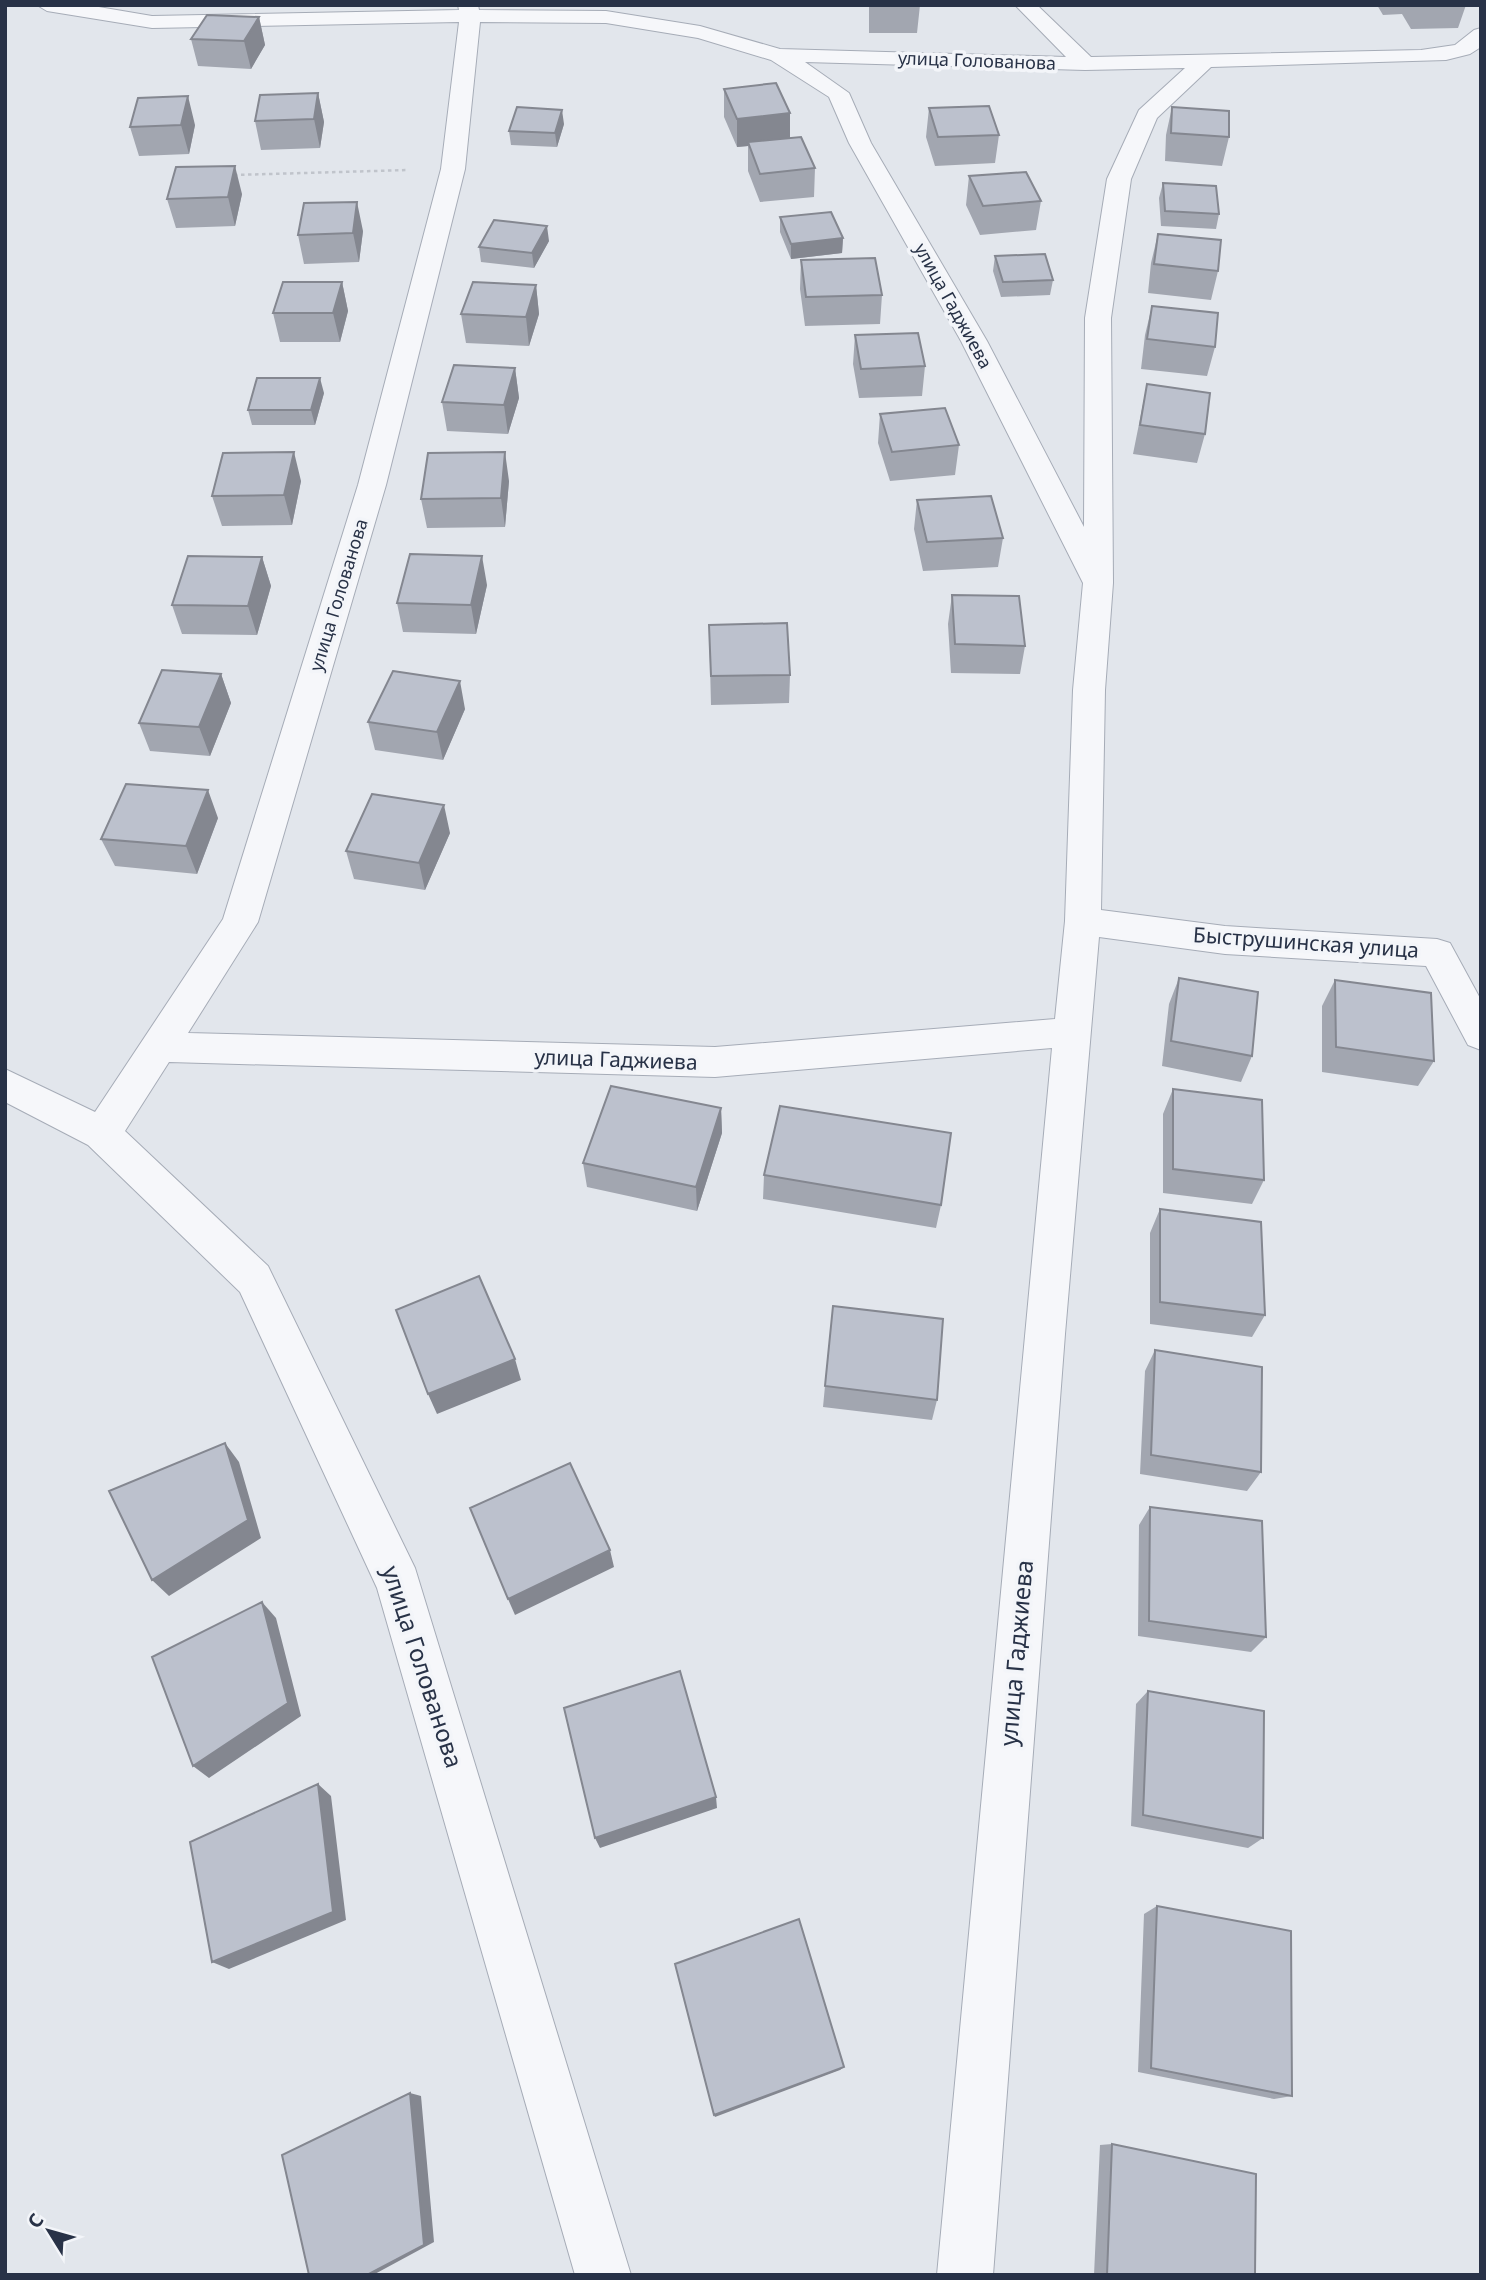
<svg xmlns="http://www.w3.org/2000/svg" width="1486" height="2280" viewBox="0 0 1486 2280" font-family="'Noto Sans',sans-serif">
	<rect width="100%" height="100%" fill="#e2e6ec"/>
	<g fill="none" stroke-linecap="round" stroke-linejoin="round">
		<defs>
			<path id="minor" d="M37 5H87L152 16 459 10 458 5H478L479 10 606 11 700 26 780 49 1066 57 1015 5H1037L1091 57 1421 50 1455 45 1474 30 1481 28V47L1470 54 1446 60 1211 67 1157 118 1131 179 1111 318 1113 583 1105 690 1101 910 1225 926 1437 939 1450 943 1481 1000V1050L1468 1045 1426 966 1225 954 1099 937 1065 1334 993 2275H937L1052 1048 715 1077 169 1062 125 1131 268 1266 415 1568 631 2275H575L377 1588 240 1292 88 1145 5 1102V1069L95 1112 223 919 358 485 441 169 459 22 152 28 47 11ZM480 22 606 23 698 38 771 60 829 97 849 143 961 341 1083 583 1073 690 1065 921 1055 1019 715 1047 188 1033 258 922 386 485 465 169ZM805 62 1085 70 1185 68 1139 110 1107 179 1085 318 1084 527 987 341 871 143 849 93Z"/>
		</defs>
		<use href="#minor" stroke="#a6acb7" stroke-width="2"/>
		<path stroke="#c0c4cb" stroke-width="2.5" stroke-dasharray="3.5 3.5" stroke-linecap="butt" d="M234 175 408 170"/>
		<use href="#minor" fill="#f6f7fa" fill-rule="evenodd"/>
	</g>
	<path fill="#a2a6b0" d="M869 5H920L917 33H869Z
		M1377 5H1466L1458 28 1411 29 1402 14 1383 15Z
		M259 17 265 45 251 69 198 66 191 39Z
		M724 89 790 113V138L815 168 814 197 760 202 748 171V146L737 147 724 117Z
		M318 93 324 122 320 148 261 150 255 121Z
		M1172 107 1229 137 1222 166 1165 161 1166 135Z
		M929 108 999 135 995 163 935 166 926 137Z
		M564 124 557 147 511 145 509 131Z
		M195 125 189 154 139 156 130 127Z
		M969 176 1041 201 1036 230 980 235 966 205Z
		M1163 183 1219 214 1216 229 1161 226 1159 198Z
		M242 194 235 226 176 228 167 199Z
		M780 217 843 238 842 253 791 259 780 232Z
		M363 231 359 262 304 264 298 235Z
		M1158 234 1218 271 1211 300 1148 293 1151 263Z
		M549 241 534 268 481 262 479 247Z
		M995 256 1053 280 1050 295 1001 297 993 271Z
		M801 260 882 295 880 324 805 326 800 289Z
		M342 282 348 311 340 342H280L273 313Z
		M536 285 539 314 529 346 466 343 461 314Z
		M1152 306 1215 347 1207 376 1141 369 1145 335Z
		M855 335 925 366 922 396 859 398 853 364Z
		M515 368 519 398 508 434 447 431 442 402Z
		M1147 384 1205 434 1197 463 1133 454Z
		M324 393 315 425H252L248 410Z
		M880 414 959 445 955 475 890 481 878 443Z
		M301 481 292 525 222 526 212 496Z
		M509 481 505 527 427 528 421 499Z
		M917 500 1003 538 998 567 923 571 914 529Z
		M262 557 271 586 257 635 182 634 172 605Z
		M487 585 476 634 403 632 397 603Z
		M952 595 1025 646 1020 674 951 673 948 624Z
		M709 625 790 675 789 703 711 705Z
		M221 674 231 703 210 756 150 751 139 723Z
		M465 709 443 760 375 750 368 722Z
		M218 818 197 874 115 866 101 839Z
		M450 833 425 890 354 879 346 851Z
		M1179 978 1252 1056 1241 1082 1162 1066 1169 1004Z
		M1335 980 1434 1061 1418 1086 1322 1072V1006Z
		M1173 1089 1264 1180 1252 1204 1163 1193V1114Z
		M721 1108 722 1133 697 1211 587 1187 583 1163Z
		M764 1175 941 1205 936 1228 763 1199Z
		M1160 1209 1265 1315 1252 1337 1150 1324V1233Z
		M1155 1350 1261 1472 1247 1491 1140 1474 1145 1371Z
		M825 1386 937 1400 932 1420 823 1407Z
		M1150 1507 1266 1637 1251 1652 1138 1636 1139 1525Z
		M1148 1691 1263 1838 1248 1848 1131 1826 1136 1704Z
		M1157 1906 1292 2096 1274 2099 1138 2072 1144 1914Z
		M1112 2144 1255 2275H1094L1100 2145Z"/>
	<path fill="#848790" d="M259 17 265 45 251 69 244 41Z
		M318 93 324 122 320 148 314 119Z
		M188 96 195 125 189 154 181 125Z
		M562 110 564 124 557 147 555 133Z
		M790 113V141L748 142V146L737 147V119Z
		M235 166 242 194 235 226 228 197Z
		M357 202 363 231 359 262 353 233Z
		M547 226 549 241 534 268 532 253Z
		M843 238 842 253 791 259V244Z
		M342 282 348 311 340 342 333 313Z
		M536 285 539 314 529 346 526 317Z
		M515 368 519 398 508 434 504 405Z
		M320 378 324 393 315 425 311 410Z
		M294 452 301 481 292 525 284 495Z
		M505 452 509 481 505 527 501 498Z
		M482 556 487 585 476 634 471 605Z
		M262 557 271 586 257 635 248 606Z
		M221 674 231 703 210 756 199 727Z
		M460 681 465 709 443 760 437 732Z
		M208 790 218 818 197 874 186 846Z
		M444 805 450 833 425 890 419 863Z
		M721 1108 722 1133 697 1211 696 1187Z
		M515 1359 521 1380 437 1414 428 1394Z
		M225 1443 239 1462 261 1538 169 1596 152 1580Z
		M610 1550 614 1567 515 1615 508 1599Z
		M262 1602 276 1618 301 1716 209 1778 193 1766Z
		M318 1784 331 1796 346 1920 229 1969 212 1962Z
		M716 1797 717 1808 600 1848 595 1838Z
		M844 2067 840 2070 715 2117 714 2115Z
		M410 2093 421 2096 434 2242 373 2275H367Z"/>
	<path fill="#bcc1cd" stroke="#848790" stroke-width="2" d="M207 15 259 17 244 41 191 39Z
		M776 83 790 113 737 119 724 89Z
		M318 93 314 119 255 121 260 95Z
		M188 96 181 125 130 127 138 98Z
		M989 106 999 135 938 137 929 108Z
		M517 107 562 110 555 133 509 131Z
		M1172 107 1229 111V137L1171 133Z
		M801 137 815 168 760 174 748 142Z
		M235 166 228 197 167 199 176 167Z
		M1026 172 1041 201 983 206 969 176Z
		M1163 183 1216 186 1219 214 1165 211Z
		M357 202 353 233 298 235 304 203Z
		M831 212 843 238 791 244 780 217Z
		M494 220 547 226 532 253 479 247Z
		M1158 234 1221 240 1218 271 1154 264Z
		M1045 254 1053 280 1003 282 995 256Z
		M875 258 882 295 806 297 801 260Z
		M283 282H342L333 313H273Z
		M473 282 536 285 526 317 461 314Z
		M1152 306 1218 313 1215 347 1147 339Z
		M918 333 925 366 861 369 855 335Z
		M454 365 515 368 504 405 442 402Z
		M257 378H320L311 410H248Z
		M1147 384 1210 393 1205 434 1140 425Z
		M945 408 959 445 892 452 880 414Z
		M294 452 284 495 212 496 223 453Z
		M505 452 501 498 421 499 428 453Z
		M991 496 1003 538 927 542 917 500Z
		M410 554 482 556 471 605 397 603Z
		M188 556 262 557 248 606 172 605Z
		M952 595 1019 596 1025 646 955 644Z
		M787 623 790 675 711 676 709 625Z
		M162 670 221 674 199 727 139 723Z
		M393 671 460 681 437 732 368 722Z
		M126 784 208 790 186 846 101 839Z
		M372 794 444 805 419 863 346 851Z
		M1179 978 1258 992 1252 1056 1171 1041Z
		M1335 980 1431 993 1434 1061 1336 1047Z
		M611 1086 721 1108 696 1187 583 1163Z
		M1173 1089 1262 1100 1264 1180 1173 1169Z
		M780 1106 951 1133 941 1205 764 1175Z
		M1160 1209 1261 1222 1265 1315 1160 1302Z
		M479 1276 515 1359 428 1394 396 1310Z
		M833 1306 943 1319 937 1400 825 1386Z
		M1155 1350 1262 1367 1261 1472 1151 1455Z
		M225 1443 248 1520 152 1580 109 1491Z
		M570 1463 610 1550 508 1599 470 1508Z
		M1150 1507 1262 1521 1266 1637 1149 1621Z
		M262 1602 288 1703 193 1766 152 1657Z
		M680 1671 716 1797 595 1838 564 1708Z
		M1148 1691 1264 1711 1263 1838 1143 1815Z
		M318 1784 333 1912 212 1962 190 1842Z
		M1157 1906 1291 1931 1292 2096 1151 2068Z
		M799 1919 844 2067 714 2115 675 1964Z
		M410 2093 424 2245 367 2275H309L282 2155Z
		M1112 2144 1256 2174 1255 2275H1107Z"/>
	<g text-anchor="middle" stroke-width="7" stroke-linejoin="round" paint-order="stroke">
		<g font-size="18" fill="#283247" stroke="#f3f5f9">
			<text transform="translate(977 61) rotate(2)" y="6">улица Голованова</text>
			<text transform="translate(953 306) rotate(61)" y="6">улица Гаджиева</text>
			<text transform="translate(339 595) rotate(-73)" y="6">улица Голованова</text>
		</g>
		<g font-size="21" fill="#283247" stroke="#f3f5f9">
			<text transform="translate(1306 943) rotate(4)" y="7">Быструшинская улица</text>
			<text transform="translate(616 1060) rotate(2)" y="7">улица Гаджиева</text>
		</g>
		<g font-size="24" fill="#283247" stroke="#f3f5f9">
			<text transform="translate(1017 1653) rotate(-85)" y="8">улица Гаджиева</text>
			<text transform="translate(422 1667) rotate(72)" y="8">улица Голованова</text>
		</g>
	</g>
	<rect width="1486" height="2280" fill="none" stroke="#283247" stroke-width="14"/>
	<g transform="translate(49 2231) rotate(307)" stroke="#f3f5f9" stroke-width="5" paint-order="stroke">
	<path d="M0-5L12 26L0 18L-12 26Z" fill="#283247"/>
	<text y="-10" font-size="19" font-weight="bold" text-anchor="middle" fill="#283247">С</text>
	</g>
</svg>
